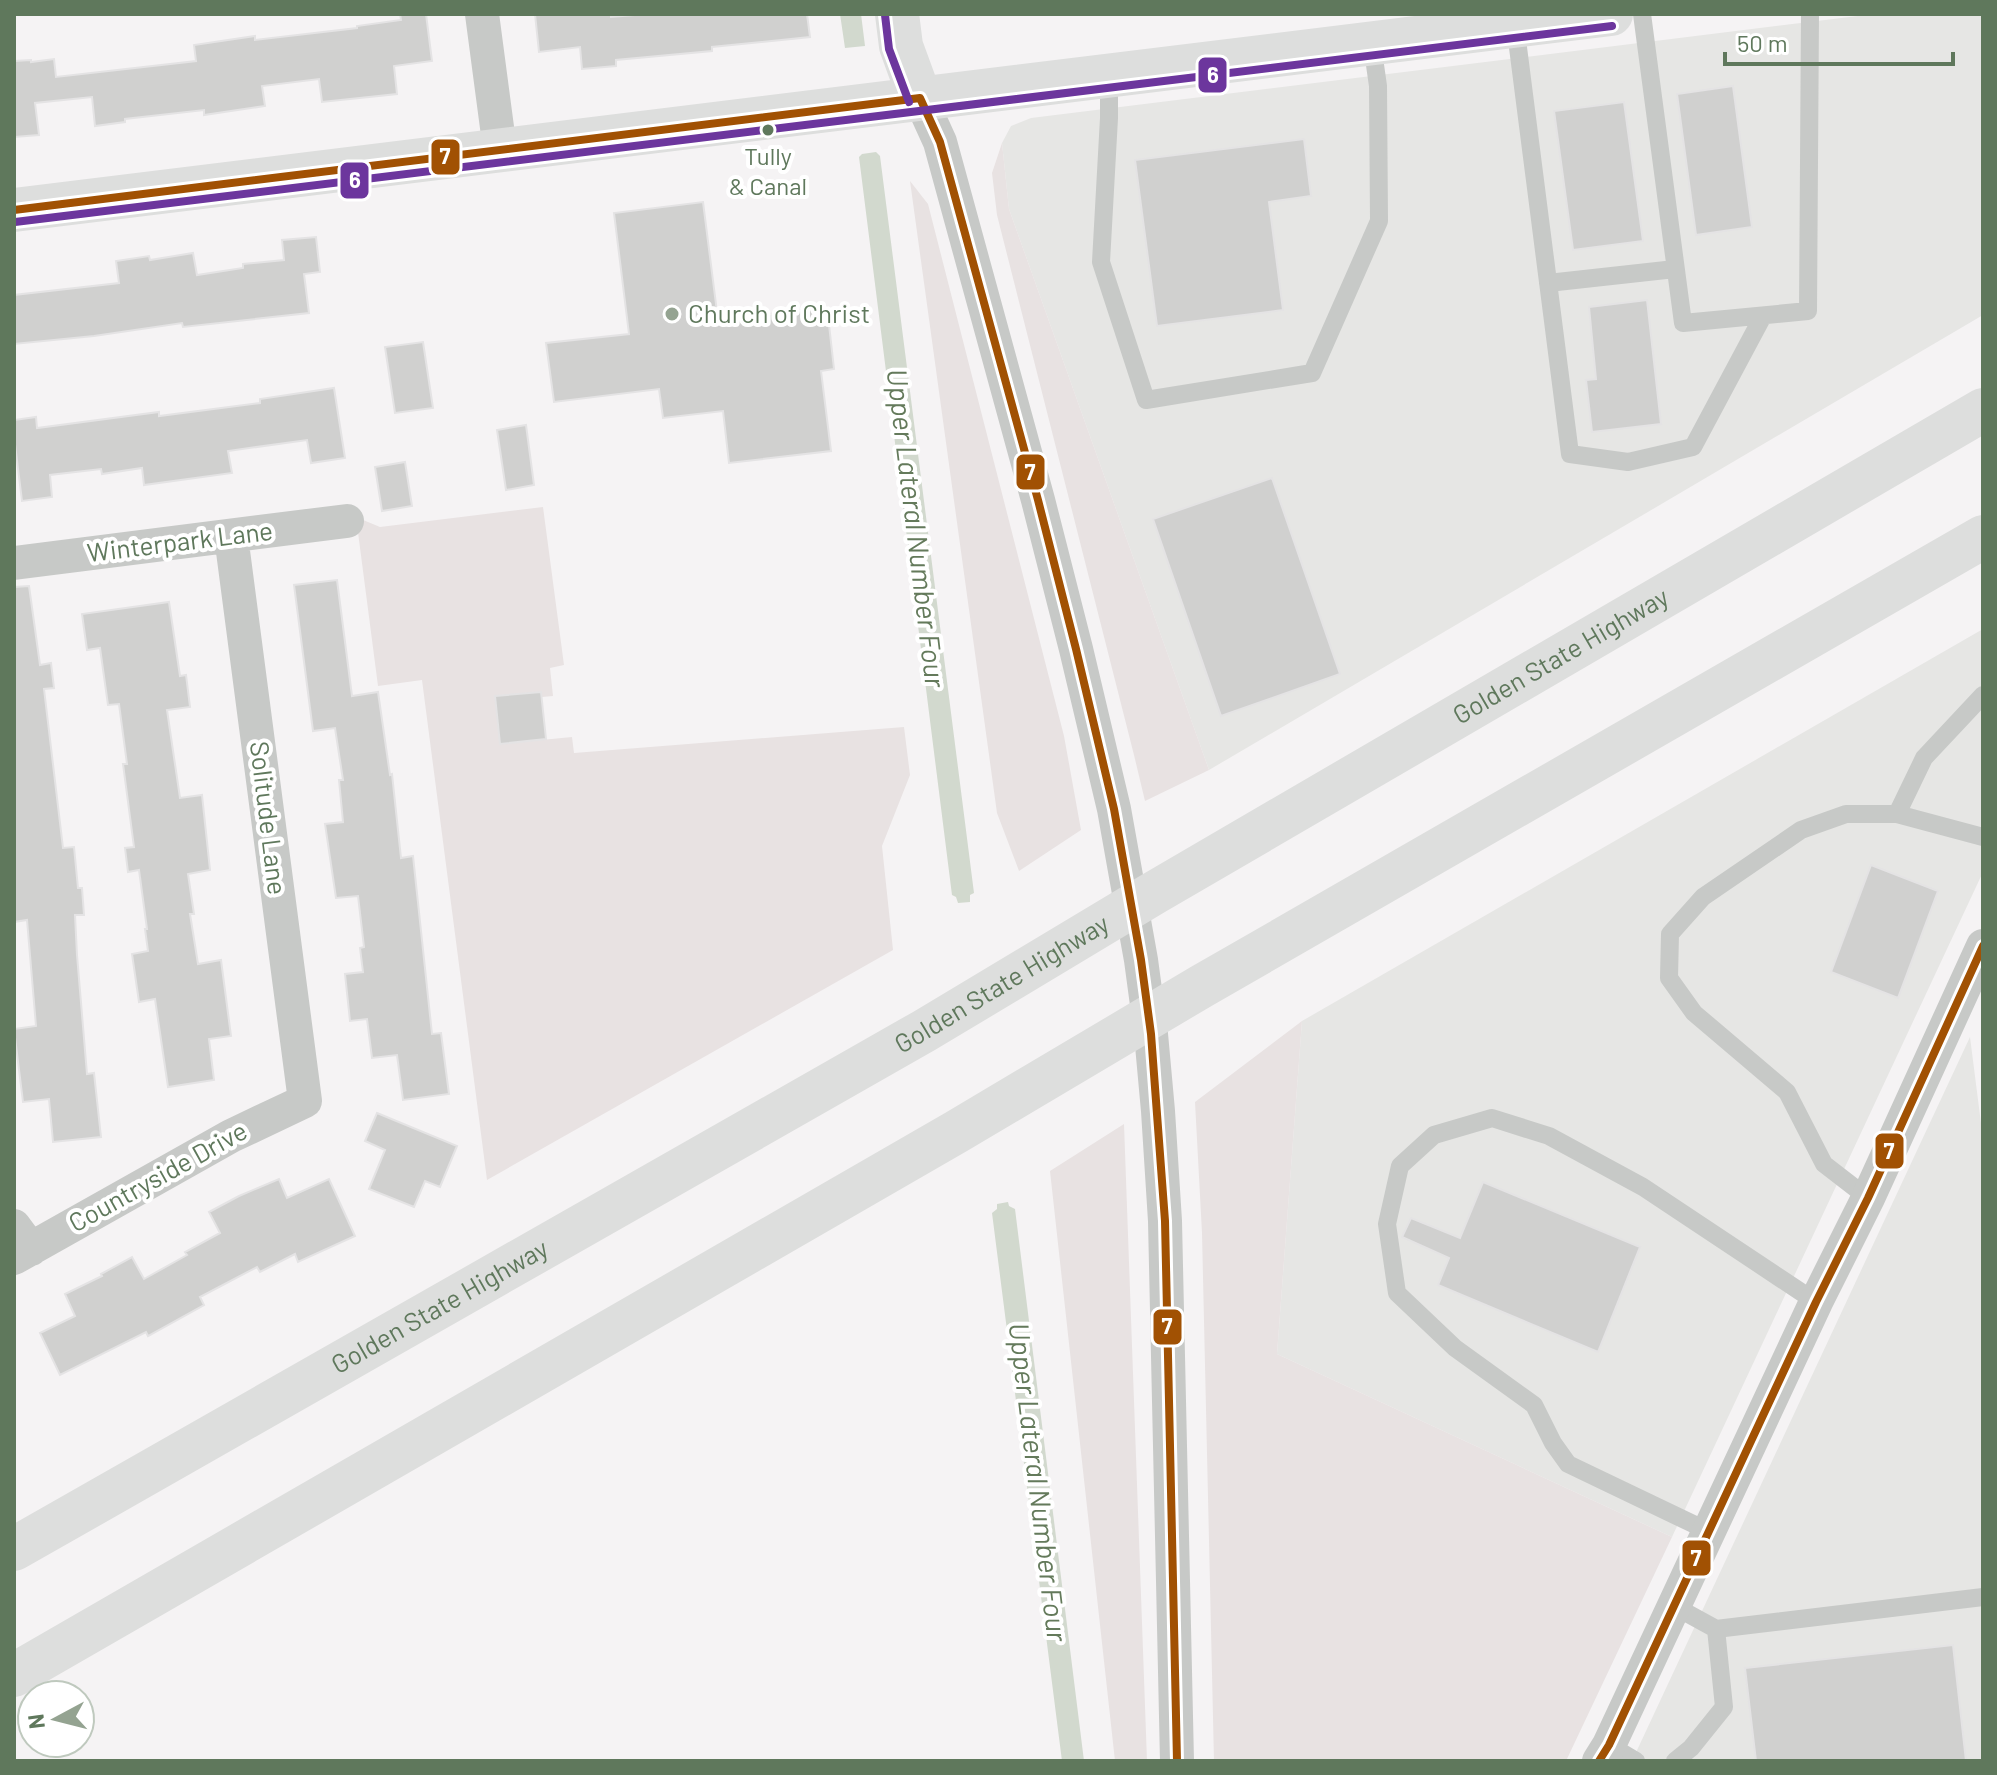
<svg xmlns="http://www.w3.org/2000/svg" width="1997" height="1775" viewBox="0 0 1997 1775" font-family="Barlow,sans-serif">
	<rect width="100%" height="100%" fill="#f5f3f4"/>
	<path fill="#e6e6e4" d="M1874 14H1983V315L1209 770 1009 209 1002 143 1011 126 1031 118Z
		M1983 629V872L1672 1537 1277 1354 1302 1021Z
		M1970 1037 1983 1139V1761H1632Z"/>
	<path fill="#e8e2e2" d="M1002 143 1009 209 1209 770 1145 801 1134 755 997 215 992 173Z
		M910 181 928 204 1064 736 1081 830 1019 871 997 813Z
		M543 507 564 665 550 668 553 696 542 697 540 692 495 696 500 744 572 737 574 753 904 727 910 775 882 846 893 950 487 1180 422 680 378 686 356 517 380 527Z
		M1302 1021 1277 1354 1672 1537 1566 1761H1214L1202 1233 1195 1102Z
		M1124 1124 1147 1761H1115L1050 1171Z"/>
	<path fill="#d2d9ce" d="M840 14H861L865 46 845 48Z
		M876 152 880 156 974 893 970 895V902L958 903 956 897 952 895 859 157 862 154Z
		M1008 1202 1009 1206 1015 1209 1084 1761H1062L992 1213 997 1209V1204Z"/>
	<path fill="#d0d0cf" stroke="#e4e3e4" stroke-width="2" d="M400 14H426L432 61 394 66 397 94 322 102 319 79 262 86 265 106 204 115V110L125 119V122L95 126 92 97 35 103 39 135 14 137V61L31 60V62L54 59 56 77 196 61 194 45 255 36V40L357 28V26L401 20Z
		M535 14H611V17L647 14H807L810 37 712 47V51L616 60V66L582 69 580 47 539 52Z
		M1733 86 1752 227 1696 235 1677 94Z
		M1624 102 1643 241 1573 250 1554 111Z
		M1304 139 1311 196 1269 202 1283 310 1157 326 1135 160Z
		M703 202 718 320 827 307 834 369 821 371 831 451 729 463 723 411 663 418 659 389 554 402 546 343 629 334 614 213Z
		M316 237 320 272 304 274 309 313 183 327 182 323 94 336 14 344V295L119 283 116 261 149 256 150 260 193 253 197 275 243 268V264L284 260 282 240Z
		M1647 300 1661 424 1592 432 1586 380 1596 379 1589 307Z
		M423 342 433 408 395 413 385 347Z
		M334 388 345 458 311 463 307 440 228 451 232 473 144 485 142 468 102 474 101 469 50 475 52 497 22 501 14 436V420L36 417 37 428 159 412V416L260 403V399Z
		M526 425 534 485 506 490 497 430Z
		M405 462 412 506 382 511 375 467Z
		M1272 478 1340 674 1221 716 1153 519Z
		M337 580 352 696 378 692 390 775 392 774 401 858 413 856 432 1034 441 1033 449 1094 403 1100 397 1055 372 1058 367 1019 350 1021 345 974 363 972 360 948 364 947 358 896 336 898 325 824 343 822 339 780H343L335 728 313 731 294 585Z
		M29 586 40 665 51 663 54 688 44 689 63 848 74 847 78 888H82L84 915H75L77 955 87 1074 94 1073 101 1137 53 1142 49 1099 23 1102 14 1029 36 1026 27 920 14 922V587Z
		M169 602 180 676 186 675 190 707 167 710 180 798 202 795 210 870 188 874 194 914H190L198 964 221 960 231 1036 209 1039 214 1080 168 1087 155 999 139 1002 132 954 148 951 145 929H147L139 870 128 872 125 848 134 847 123 764H127L119 704 108 705 100 648 87 650 82 614Z
		M541 692 546 739 500 744 495 696Z
		M1871 865 1938 891 1898 998 1831 972Z
		M377 1113 457 1146 440 1187 425 1181 414 1207 369 1189 385 1150 365 1141Z
		M279 1179 287 1198 329 1179 355 1236 298 1262 295 1254 260 1272 257 1267 200 1297 204 1305 148 1336 146 1332 60 1375 40 1333 75 1316 65 1294 102 1276 101 1274 132 1257 144 1279 187 1255 185 1252 220 1233 209 1212 239 1196Z
		M1483 1182 1640 1247 1598 1352 1438 1285 1449 1258 1402 1237 1411 1218 1460 1238Z
		M1953 1645 1966 1761H1756L1745 1668Z"/>
	<g fill="none" stroke-linecap="round" stroke-linejoin="round">
		<path stroke="#c7c9c7" stroke-width="18" d="M1642 14 1683 323 1808 311 1810 14
			M1515 24 1570 454 1628 462 1693 447 1763 316
			M1109 76V118L1101 262 1146 400 1312 373 1379 221 1378 86 1372 44
			M1548 283 1675 269
			M1897 814 1924 758 1983 695
			M1868 1198 1824 1164 1787 1092 1694 1013 1669 978 1670 934 1703 897 1801 830 1846 814H1897L1983 837
			M1708 1531 1568 1464 1553 1443 1534 1405 1455 1348 1397 1293 1387 1224 1400 1166 1434 1135 1492 1118 1549 1136 1643 1187 1816 1302
			M1674 1606 1716 1629 1724 1707 1691 1748 1675 1761
			M1716 1629 1983 1597
			M1609 1745 1636 1761"/>
		<path stroke="#c7c9c7" stroke-width="34" d="M482 14 500 150
			M920 98 940 142 1038 500 1076 649 1114 809 1141 960 1151 1034 1158 1111 1165 1221 1177 1761
			M14 563 347 521
			M14 1226 31 1249
			M14 1258 231 1136 305 1101 231 536
			M1599 1761 1609 1745 1816 1302 1868 1198 1983 946"/>
		<path stroke="#dddedd" stroke-width="44" d="M897 14 901 46 920 98
			M14 210 1611 14"/>
		<g stroke="#dddedd" stroke-width="44">
			<path id="s1" d="M14 1549 924 1031 1154 893 1983 410"/>
			<path d="M14 1675 956 1132 1202 986 1983 537"/>
		</g>
		<defs>
			<path id="bus-1" d="M14 210 920 98 940 142 1038 500 1076 649 1114 809 1141 960 1151 1034 1165 1221 1177 1761
				M1599 1761 1609 1745 1816 1302 1868 1198 1983 946"/>
			<path id="bus-2" d="M885 15 889 49 909 102
				M15 222 1612 26"/>
		</defs>
		<use href="#bus-1" stroke="#fff" stroke-width="14"/>
		<use href="#bus-2" stroke="#fff" stroke-width="14"/>
		<use href="#bus-1" stroke="#a15103" stroke-width="8"/>
		<use href="#bus-2" stroke="#6c369d" stroke-width="8"/>
	</g>
	<circle fill="#5f785c" stroke="#fff" stroke-width="3" cx="768" cy="130" r="7"/>
	<circle fill="#94a391" stroke="#fff" stroke-width="3" cx="672" cy="314" r="8"/>
	<g text-anchor="middle" stroke-width="8" stroke-linejoin="round" paint-order="stroke">
		<g font-size="24" fill="#5f785c" stroke="#fff">
			<text x="768" y="165">Tully<tspan x="768" dy="30">&amp; Canal</tspan></text>
		</g>
		<g font-size="26" fill="#5f785c" stroke="#fff" text-anchor="start">
			<text x="688" y="323">Church of Christ</text>
		</g>
		<g font-size="26" fill="#5f785c" stroke="#fff">
			<text transform="translate(180 542) rotate(-7)" y="9">Winterpark Lane</text>
			<text dy="9" stroke="none"><textPath href="#s1" startOffset="1786">Golden State Highway</textPath></text>
			<text transform="translate(268 818) rotate(83)" y="9">Solitude Lane</text>
			<text dy="9" stroke="none"><textPath href="#s1" startOffset="1138">Golden State Highway</textPath></text>
			<text transform="translate(158 1177) rotate(-29)" y="9">Countryside Drive</text>
			<text dy="9" stroke="none"><textPath href="#s1" startOffset="490">Golden State Highway</textPath></text>
		</g>
		<g font-size="28" font-style="italic" fill="#647a5b" stroke="#fff">
			<text transform="translate(916 528) rotate(83)" y="10">Upper Lateral Number Four</text>
			<text transform="translate(1038 1482) rotate(83)" y="10">Upper Lateral Number Four</text>
		</g>
	</g>
	<g stroke="#fff" stroke-width="3">
		<rect x="1197" y="56" width="31" height="38" rx="8" fill="#6c369d"/>
		<rect x="430" y="138" width="31" height="38" rx="8" fill="#a15103"/>
		<rect x="339" y="161" width="31" height="39" rx="8" fill="#6c369d"/>
		<rect x="1015" y="453" width="31" height="38" rx="8" fill="#a15103"/>
		<rect x="1874" y="1132" width="31" height="38" rx="8" fill="#a15103"/>
		<rect x="1152" y="1308" width="31" height="38" rx="8" fill="#a15103"/>
		<rect x="1681" y="1539" width="31" height="38" rx="8" fill="#a15103"/>
	</g>
	<g font-size="22" text-anchor="middle" font-weight="bold" fill="#fff">
		<text x="1213" y="83">6</text>
		<text x="445" y="164">7</text>
		<text x="355" y="188">6</text>
		<text x="1030" y="480">7</text>
		<text x="1889" y="1159">7</text>
		<text x="1167" y="1334">7</text>
		<text x="1696" y="1566">7</text>
	</g>
	<rect width="1997" height="1775" fill="none" stroke="#5f785c" stroke-width="32"/>
	<g transform="translate(56 1719) rotate(263)"><circle r="38" fill="#ffffff" stroke="#bfc9be" stroke-width="2"/>
	<path d="M0-6L14 30L0 20L-14 30Z" fill="#94a391"/>
	<text y="-12" font-size="22" font-weight="bold" text-anchor="middle" fill="#5f785c">N</text>
	</g>
	<path d="M1725 52v12h228v-12" fill="none" stroke="#5f785c" stroke-width="4"/>
	<text x="1737" y="52" font-size="24" fill="#5f785c" stroke="#ffffff" stroke-width="6" paint-order="stroke">50 m</text>
</svg>
